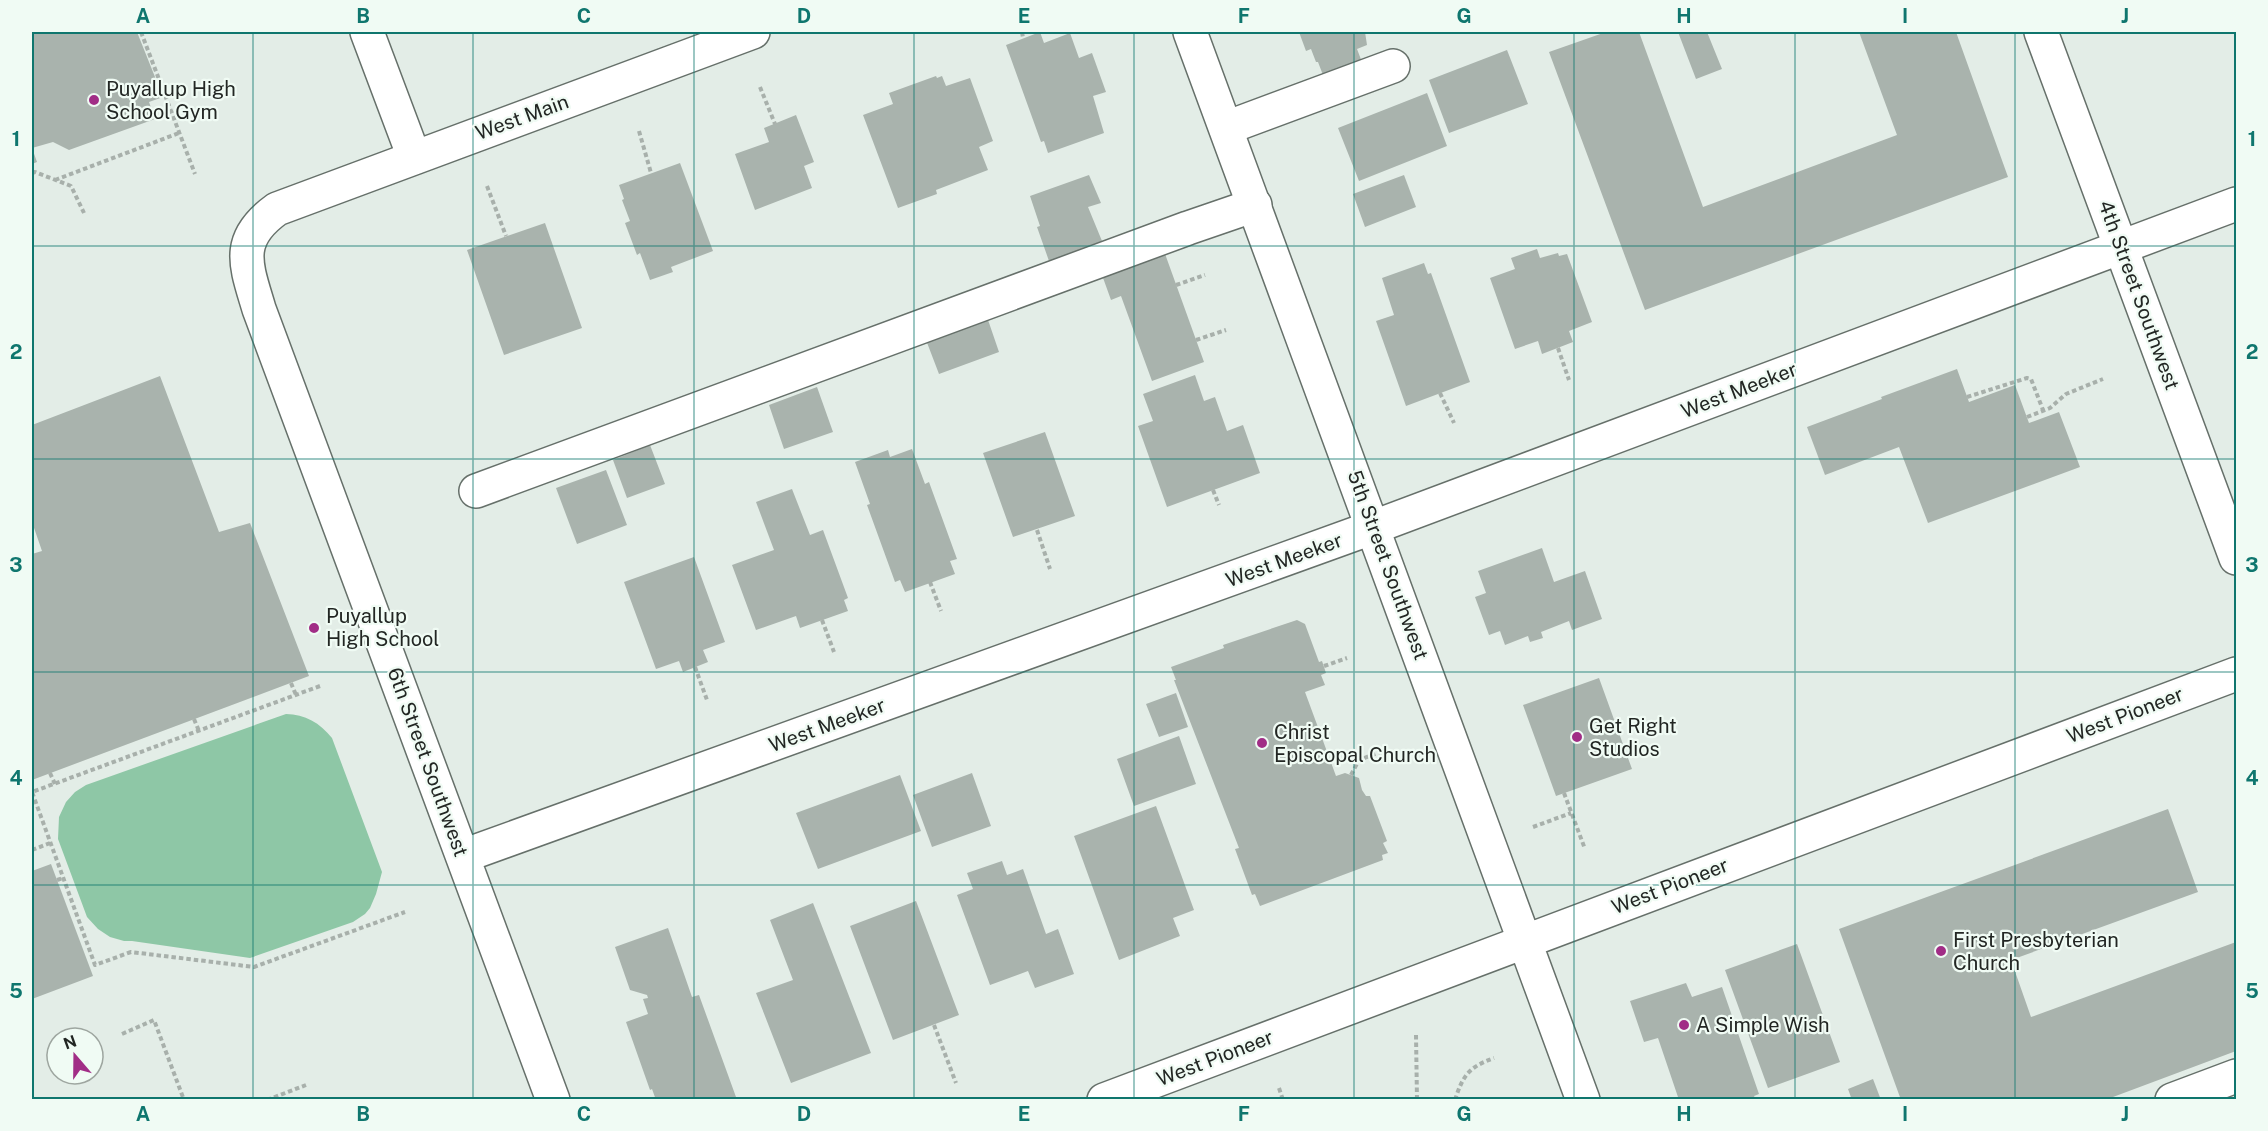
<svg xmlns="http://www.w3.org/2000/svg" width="2268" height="1131" viewBox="0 0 2268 1131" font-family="'Public Sans',sans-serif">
	<rect width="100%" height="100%" fill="#e3ede7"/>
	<path fill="#8ec7a6" d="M286 714C305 714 320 723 332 738L382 872 376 894 370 908 365 914 353 922 250 958 132 941H124L110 937 98 929 87 917 58 839 59 817 66 802 75 792 86 785Z"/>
	<path fill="#a9b3ad" d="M32 32H137L163 97 149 102 155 119 69 150 53 142 32 148 37 162 32 164Z
		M1040 32 1044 43 1070 33 1079 58 1092 53 1106 92 1093 96 1104 133 1048 153 1044 141 1041 142 1006 45Z
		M1299 32H1365L1367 45 1357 49 1365 70 1326 83 1318 62H1316L1311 49 1306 51Z
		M1606 32H1639L1703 207 1897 135 1859 32H1956L2008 177 1645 310 1549 52Z
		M1678 32H1707L1722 69 1696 79Z
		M1507 50 1528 104 1449 133 1429 80Z
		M936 76 937 78 942 76 946 86 970 78 993 141 979 147 988 170 936 190 937 194 898 208 863 115 893 104 889 93Z
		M1427 93 1447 146 1359 181 1338 128Z
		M796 115 814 162 804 166 812 188 755 210 735 154 769 142 764 128Z
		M680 163 713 251 671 267 673 272 650 280 640 253 637 255 625 223 630 221 622 200 624 199 619 185Z
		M1089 175 1101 203 1088 207 1102 241 1049 261 1037 227 1040 226 1030 196Z
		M1404 175 1416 207 1365 227 1353 194Z
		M545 223 582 328 504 355 467 250Z
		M1537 249 1540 258 1558 253 1559 256 1567 254 1592 322 1569 331 1573 342 1542 354 1538 341 1515 349 1490 278 1515 269 1511 258Z
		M1164 251 1204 362 1152 381 1121 296 1111 300 1102 275Z
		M1424 263 1428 274 1431 273 1470 382 1406 406 1376 321 1394 315 1382 278Z
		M987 317 999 352 939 374 926 340Z
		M1957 369 1969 402 2015 385 2029 423 2059 412 2080 467 1928 523 1899 447 1825 475 1807 427 1882 399 1881 397Z
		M1195 375 1204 401 1215 397 1227 431 1243 425 1260 473 1167 507 1138 426 1153 421 1143 394Z
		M160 376 219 532 250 523 309 676 32 780V554L42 551 32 522V425Z
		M817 387 833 432 784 449 769 405Z
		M1045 432 1075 516 1013 537 983 453Z
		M650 445 665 484 627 498 613 460Z
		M912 449 925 484 929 482 957 559 950 561 955 574 905 592 900 580 895 582 867 505 870 504 855 462 888 450 890 457Z
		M606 470 627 525 577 544 556 488Z
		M792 489 810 535 823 530 848 598 844 600 848 611 800 628 796 616 756 630 732 565 774 550 756 502Z
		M1542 548 1554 582 1585 571 1602 619 1572 630 1569 621 1541 632 1543 638 1530 642 1528 636 1505 645 1500 631 1489 635 1475 597 1486 593 1478 571Z
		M694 557 725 642 703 650 708 662 683 672 679 661 656 669 624 582Z
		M1297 620 1305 624 1319 662 1322 661 1326 673 1321 675 1325 685 1305 692 1336 776 1345 773 1359 778 1362 790 1366 796H1370L1387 841 1383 843 1388 853 1382 855 1383 860 1260 906 1255 894 1252 895 1235 849 1239 848 1174 680H1176L1171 667 1224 648 1223 645Z
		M1599 678 1632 769 1556 796 1523 705Z
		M1176 693 1188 727 1159 737 1146 704Z
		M1179 736 1196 784 1134 806 1117 759Z
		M972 773 991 826 932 847 913 795Z
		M900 775 921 831 818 869 796 813Z
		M1156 806 1194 910 1173 918 1180 936 1119 960 1074 836Z
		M2168 809 2198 892 2011 960 2031 1017 2236 942V1051L2105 1100H1901L1839 929Z
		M1002 861 1007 875 1023 869 1046 934 1058 929 1074 974 1035 988 1028 971 990 985 957 895 973 889 967 873Z
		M51 864 93 976 32 999V871Z
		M916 901 959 1015 893 1040 850 926Z
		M813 903 871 1053 791 1083 756 993 793 980 770 920Z
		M668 928 692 997 699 995 736 1097 730 1100H656L652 1089 650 1090 626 1022 648 1014 643 999 648 998 647 995 630 990 615 947Z
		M1797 944 1840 1062 1768 1088 1725 970Z
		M1686 983 1692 997 1722 987 1759 1094 1754 1096 1756 1100H1679L1658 1038 1644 1042 1630 1001Z
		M1873 1079 1881 1100H1852L1848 1089Z"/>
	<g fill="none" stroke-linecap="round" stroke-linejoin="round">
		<defs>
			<path id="minor" d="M367 32 414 157
				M2041 32 2236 558
				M1226 128 1393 66
				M476 491 1188 228 1255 205
				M463 856 1374 527 2236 204
				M553 1100 259 309C246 265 234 240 277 209L753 32
				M2172 1100 2236 1076"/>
			<path id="major" d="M1190 32 1583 1100
				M1104 1100 2236 674"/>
		</defs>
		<use href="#minor" stroke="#66706a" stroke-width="36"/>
		<use href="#major" stroke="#66706a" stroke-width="36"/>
		<path stroke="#a8b0ab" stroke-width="4" stroke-dasharray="4.5 3" stroke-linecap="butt" d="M141 32 195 174
			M562 32V33
			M1022 32 1023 38
			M760 87 775 124
			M639 131 651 173
			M32 173 35 172 71 186 84 213
			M55 180 179 133
			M487 186 506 236
			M1176 285 1205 275
			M1196 340 1226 330
			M1558 348 1569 380
			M1440 393 1454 423
			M1967 397 2027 378 2031 379 2043 410
			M2027 417 2050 408 2066 394 2103 379
			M1213 490 1219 505
			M1037 530 1050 569
			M930 582 941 611
			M822 620 834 652
			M1324 666 1347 658
			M695 667 707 700
			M291 683 296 695
			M320 686 32 792 95 965 131 952 254 967 405 912
			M194 719 199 731
			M50 773 55 784
			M1351 775 1359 760 1380 752
			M1564 793 1585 849
			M1533 827 1571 813
			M32 850 50 843
			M57 880 63 878
			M934 1025 956 1083
			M122 1034 154 1020 184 1100
			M1416 1035 1417 1100
			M1279 1088 1283 1100
			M267 1100 306 1085
			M1455 1100C1463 1075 1469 1067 1494 1058"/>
		<use href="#minor" stroke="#fff" stroke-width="33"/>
		<use href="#major" stroke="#fff" stroke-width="33"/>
	</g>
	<path fill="none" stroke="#0f766e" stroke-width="1.5" stroke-opacity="0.55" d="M253 32V1100M473 32V1100M694 32V1100M914 32V1100M1134 32V1100M1354 32V1100M1574 32V1100M1795 32V1100M2015 32V1100M32 246H2236M32 459H2236M32 672H2236M32 885H2236"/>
	<g fill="#a12d86" stroke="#f0fbf4" stroke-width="2">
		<circle cx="94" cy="100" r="6"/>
		<circle cx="314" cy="628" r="6"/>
		<circle cx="1577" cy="737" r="6"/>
		<circle cx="1262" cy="743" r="6"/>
		<circle cx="1941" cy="951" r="6"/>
		<circle cx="1684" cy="1025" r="6"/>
	</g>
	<g text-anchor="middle" stroke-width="4.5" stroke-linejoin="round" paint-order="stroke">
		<g font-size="20" fill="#222623" stroke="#f0fbf4" text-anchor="start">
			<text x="106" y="96">Puyallup High<tspan x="106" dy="23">School Gym</tspan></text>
			<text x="326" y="623">Puyallup<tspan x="326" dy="23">High School</tspan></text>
			<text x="1589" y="733">Get Right<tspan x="1589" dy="23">Studios</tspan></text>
			<text x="1274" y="739">Christ<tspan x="1274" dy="23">Episcopal Church</tspan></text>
			<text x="1953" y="947">First Presbyterian<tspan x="1953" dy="23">Church</tspan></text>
			<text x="1696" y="1032">A Simple Wish</text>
		</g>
		<g font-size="20" fill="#222623" stroke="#f0fbf4">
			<text transform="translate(522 117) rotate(-20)" y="7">West Main</text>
			<text transform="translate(2139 295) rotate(70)" y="7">4th Street Southwest</text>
			<text transform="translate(1739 390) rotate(-21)" y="7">West Meeker</text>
			<text transform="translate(1284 560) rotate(-20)" y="7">West Meeker</text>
			<text transform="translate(1388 565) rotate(70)" y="7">5th Street Southwest</text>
			<text transform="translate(2125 715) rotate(-21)" y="7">West Pioneer</text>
			<text transform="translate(827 725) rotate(-20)" y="7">West Meeker</text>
			<text transform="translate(428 762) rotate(70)" y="7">6th Street Southwest</text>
			<text transform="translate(1670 886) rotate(-21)" y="7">West Pioneer</text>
			<text transform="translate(1215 1058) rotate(-21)" y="7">West Pioneer</text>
		</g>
	</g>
	<rect width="2268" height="1131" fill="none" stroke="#f0fbf4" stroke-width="66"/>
	<g transform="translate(75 1056) rotate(340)"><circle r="28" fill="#f0fbf4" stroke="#9ea6a0" stroke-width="1.5"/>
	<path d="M0-4.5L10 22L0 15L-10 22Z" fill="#a12d86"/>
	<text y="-9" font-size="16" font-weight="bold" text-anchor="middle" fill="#222623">N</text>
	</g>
	<rect x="33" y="33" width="2202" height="1065" fill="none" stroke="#0f766e" stroke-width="2"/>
	<g font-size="20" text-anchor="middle" font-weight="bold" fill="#0f766e">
		<text x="143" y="23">A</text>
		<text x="363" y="23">B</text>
		<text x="584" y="23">C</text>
		<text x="804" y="23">D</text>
		<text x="1024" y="23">E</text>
		<text x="1244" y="23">F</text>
		<text x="1464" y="23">G</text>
		<text x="1684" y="23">H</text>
		<text x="1905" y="23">I</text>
		<text x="2125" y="23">J</text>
		<text x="16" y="146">1</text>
		<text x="2252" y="146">1</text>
		<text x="16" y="359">2</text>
		<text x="2252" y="359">2</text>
		<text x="16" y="572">3</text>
		<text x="2252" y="572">3</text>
		<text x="16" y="785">4</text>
		<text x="2252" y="785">4</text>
		<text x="16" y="998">5</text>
		<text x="2252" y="998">5</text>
		<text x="143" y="1121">A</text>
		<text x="363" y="1121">B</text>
		<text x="584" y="1121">C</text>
		<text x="804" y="1121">D</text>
		<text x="1024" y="1121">E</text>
		<text x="1244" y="1121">F</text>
		<text x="1464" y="1121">G</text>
		<text x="1684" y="1121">H</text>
		<text x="1905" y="1121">I</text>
		<text x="2125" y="1121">J</text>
	</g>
</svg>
